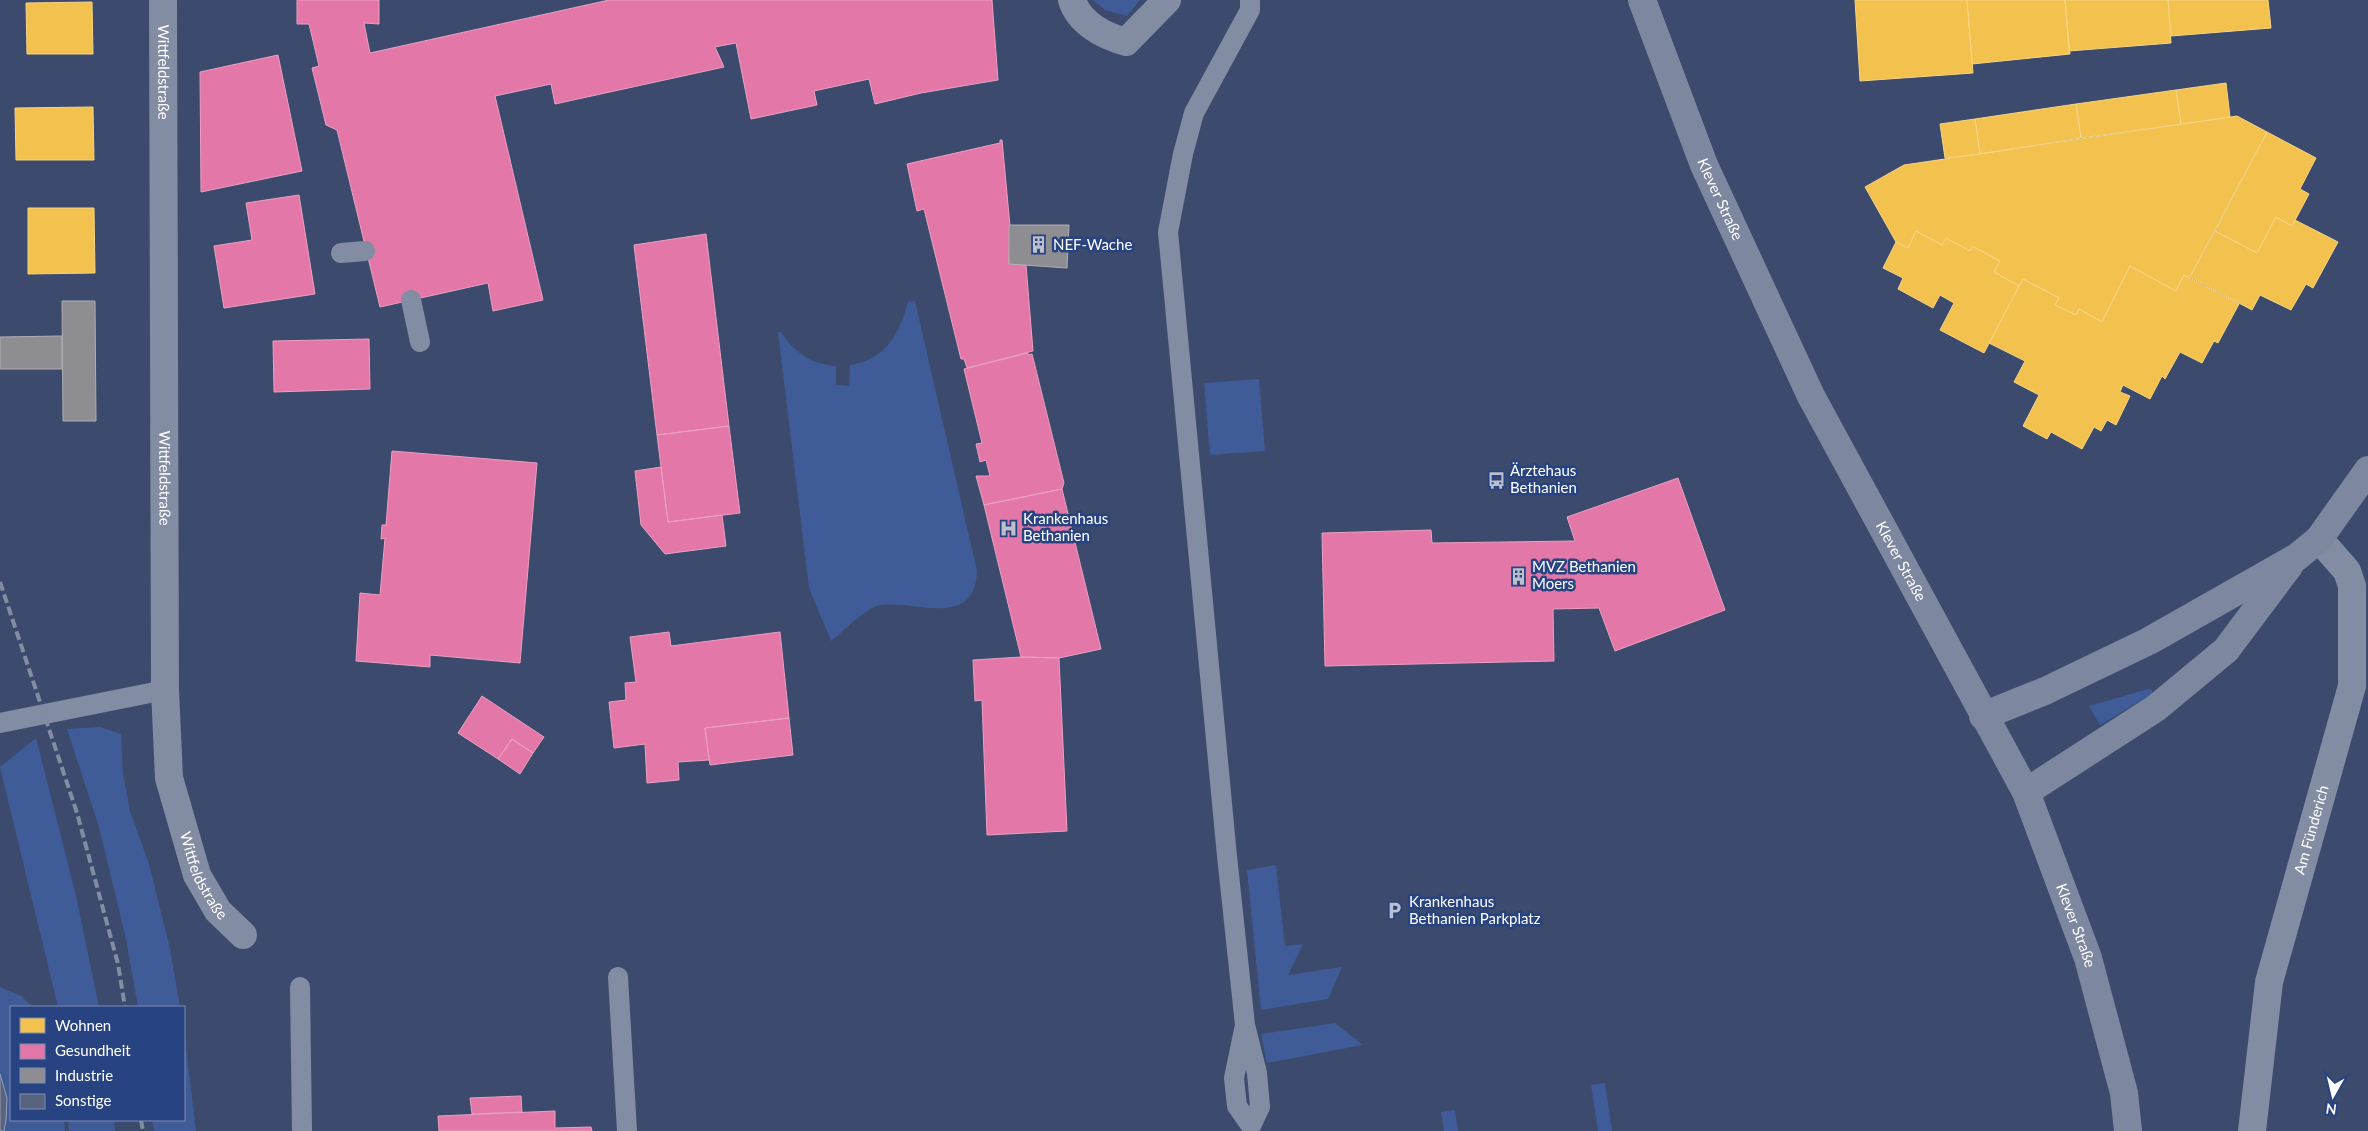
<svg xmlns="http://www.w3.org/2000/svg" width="2368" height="1131" viewBox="0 0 2368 1131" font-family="Lato,sans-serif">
	<rect width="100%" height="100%" fill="#3c4b6d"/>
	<path fill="#3f5b98" d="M1093 0H1140L1127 16 1105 10Z
		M915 301 977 571C975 629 917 601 881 605 866 607 844 631 831 641L809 588 778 332H781C795 353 811 364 836 366V385L849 386 850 365C886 359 899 335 908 302Z
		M1259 379 1265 451 1210 455 1204 383Z
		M2148 689 2152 690V694L2100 725 2089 706Z
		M100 727 121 734 123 774 130 811 149 864 170 949 180 1007H138L126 939 99 827 67 729Z
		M36 738 76 896 99 1007H58L0 767Z
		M1276 865 1285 946 1303 944 1288 975 1342 967 1328 999 1261 1010 1247 870Z
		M0 987 21 996 33 1007H11V1120H64L65 1131H0Z
		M1335 1023 1363 1045 1267 1063 1261 1034Z
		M184 1032 196 1131H154L152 1120H184Z
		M1605 1083 1612 1131H1598L1591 1085Z
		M1455 1110 1458 1131H1444L1441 1112Z
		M68 1120H114L115 1131H69Z"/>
	<path fill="#f2c14e" stroke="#f6d483" d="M1855 0H1967L1973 73 1860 81Z
		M1967 0H2065L2070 54 1972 64Z
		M2065 0H2168L2171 43 2069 51Z
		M2168 0H2268L2271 28 2171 36Z
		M92 2 93 54H27L26 3Z
		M2226 83 2230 117 2181 124 2176 90Z
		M2176 90 2181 124 2081 138 2076 104Z
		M2076 104 2081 138 1980 154 1975 119Z
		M93 107 94 160H16L15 108Z
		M2237 116 2267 132 2189 278 2184 275 2176 291 2130 266 2102 322 2079 309 2076 315 2055 305 2059 298 2023 279 2019 286 1994 272 2000 261 1972 246 1970 251 1946 238 1942 245 1916 231 1908 248 1896 242 1865 187 1904 165Z
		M1975 119 1980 154 1945 158 1940 124Z
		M2267 132 2316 158 2300 189 2309 194 2292 226 2276 217 2257 253 2215 231Z
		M28 208H94L95 273 28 274Z
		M2276 217 2292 226 2295 220 2338 242 2313 288 2306 284 2291 310 2260 295 2252 310 2190 277 2215 231 2257 253Z
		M1916 231 1942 245 1946 238 1970 251 1972 246 2000 261 1994 272 2019 286 1984 353 1940 330 1954 303 1940 295 1933 308 1898 289 1903 278 1883 268 1896 242 1908 248Z
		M2130 266 2176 291 2184 275 2239 304 2218 343 2214 341 2202 363 2180 352 2165 379 2162 376 2150 399 2123 385 2120 392 2130 396 2116 425 2107 420 2101 431 2094 427 2082 449 2051 432 2047 439 2023 426 2039 395 2014 382 2025 361 1989 343 2023 279 2059 298 2055 305 2076 315 2079 309 2102 322Z"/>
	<path fill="#e377a8" stroke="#eba0c2" d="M297 0H379V24L364 23 370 53 609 0H992L998 80 921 93 875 104 869 79 814 91 817 105 751 119 736 43 715 47 724 67 555 104 551 84 495 96 543 300 493 311 488 283 380 307 337 130 326 125 312 68 319 66 309 24H297Z
		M278 55 302 171 201 192 200 72Z
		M1000 140H1002L1010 226 1009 264 1026 265 1033 351 967 368 964 359H961L924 209 917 211 907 164 1000 143Z
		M299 195 315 294 224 308 214 246 252 240 246 203Z
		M706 234 729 426 657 435 634 245Z
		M369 339 370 389 274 392 273 341Z
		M1028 353V355L1032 354 1064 483 1062 489 984 505 976 476H990L986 460 980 462 976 444 982 443 964 369Z
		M729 426 740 513 668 522 657 435Z
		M392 451 537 463 520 663 430 655V667L356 661 360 593 380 595 385 538 381 539 382 525H386Z
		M661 467 668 522 722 515 726 546 665 554 641 525 635 471Z
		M1678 478 1725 610 1615 651 1599 608 1553 609 1554 661 1325 666 1322 533 1431 530 1432 543 1575 541 1567 517Z
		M1062 489 1101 649 1059 658 1021 657 984 505Z
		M669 632 671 646 780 632 789 718 705 728 709 760 678 762 679 780 647 783 645 744 614 748 609 702 626 700 625 683 636 682 630 637Z
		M1021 657 1059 658 1067 831 987 835 982 700 975 701 973 660Z
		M482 696 544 737 533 753 512 739 498 759 458 733Z
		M789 718 793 755 710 765 705 728Z
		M512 739 533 753 520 774 498 759Z
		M521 1096 522 1112 472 1114 470 1098Z
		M555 1111V1128L591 1127 592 1131H439L438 1116Z"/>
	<path fill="#8d8d92" stroke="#afafb3" d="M1009 225H1069L1067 268 1009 264Z
		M62 301H95L96 421H63Z
		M62 336V369H0V337Z"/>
	<path fill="#58637e" stroke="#959eb2" d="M0 1074 7 1098 6 1120 4 1131H0Z"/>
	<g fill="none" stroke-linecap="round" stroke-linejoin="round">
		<path stroke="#828ca3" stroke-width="20" d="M341 253 365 251
			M411 300 420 342
			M0 723 165 690
			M618 977 627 1131
			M300 987 302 1131
			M1245 1025 1234 1078 1237 1106 1251 1126 1260 1107 1257 1073 1245 1025 1227 856 1168 232 1183 154 1194 113 1250 10V0"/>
		<g stroke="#828ca3" stroke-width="28">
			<path id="s1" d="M163 0 165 690 169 778 197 875 218 911 243 935"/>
			<path d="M1072 0C1079 23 1104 36 1126 42L1167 0"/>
			<path id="s2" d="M2252 1131 2269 982 2352 686V586L2347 571 2319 539"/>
		</g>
		<g stroke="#7d879f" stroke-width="28">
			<path id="s3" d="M1642 0 1704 165 1811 396 2026 792 2088 958 2124 1093 2128 1131"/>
			<path d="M1983 716 2045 691 2149 641 2297 557 2319 539 2368 470"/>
			<path d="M2026 792 2156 708 2226 650 2289 566"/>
		</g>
		<path stroke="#828ca3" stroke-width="4" stroke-dasharray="9 4" stroke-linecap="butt" d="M0 582 77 813 118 964 125 1007
			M141 1120 143 1131"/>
	</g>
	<defs>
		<symbol id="building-bare" viewBox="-9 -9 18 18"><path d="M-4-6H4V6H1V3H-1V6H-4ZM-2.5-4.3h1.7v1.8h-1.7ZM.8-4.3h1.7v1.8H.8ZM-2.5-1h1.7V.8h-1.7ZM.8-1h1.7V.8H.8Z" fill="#bbc0cc" stroke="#284381" stroke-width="2.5" paint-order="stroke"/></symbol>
		<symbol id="bus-bare" viewBox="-9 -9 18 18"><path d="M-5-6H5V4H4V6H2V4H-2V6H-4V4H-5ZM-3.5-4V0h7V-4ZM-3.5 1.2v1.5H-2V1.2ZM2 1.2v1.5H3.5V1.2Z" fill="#bbc0cc" stroke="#284381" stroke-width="2.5" paint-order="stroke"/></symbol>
		<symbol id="hospital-bare" viewBox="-9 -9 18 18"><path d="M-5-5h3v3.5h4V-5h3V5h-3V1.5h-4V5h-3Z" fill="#bbc0cc" stroke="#284381" stroke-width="2.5" paint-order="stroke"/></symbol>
		<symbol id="parking-bare" viewBox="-9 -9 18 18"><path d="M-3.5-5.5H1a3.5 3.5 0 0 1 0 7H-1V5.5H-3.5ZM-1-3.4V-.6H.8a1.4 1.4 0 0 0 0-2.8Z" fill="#bbc0cc" stroke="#284381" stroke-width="2.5" paint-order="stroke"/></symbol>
	</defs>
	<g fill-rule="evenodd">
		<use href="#building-bare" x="1026" y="232" width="25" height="25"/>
		<use href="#bus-bare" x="1484" y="468" width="25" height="25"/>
		<use href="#hospital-bare" x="996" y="516" width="25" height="25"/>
		<use href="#building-bare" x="1506" y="564" width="25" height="25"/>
		<use href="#parking-bare" x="1382" y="898" width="25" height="25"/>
	</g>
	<g text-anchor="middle" stroke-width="5" stroke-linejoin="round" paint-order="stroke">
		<g font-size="15" fill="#fff" stroke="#284381">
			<text dy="5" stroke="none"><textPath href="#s1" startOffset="72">Wittfeldstraße</textPath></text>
			<text dy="5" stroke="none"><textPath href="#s3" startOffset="214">Klever Straße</textPath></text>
			<text dy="5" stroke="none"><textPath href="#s1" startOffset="478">Wittfeldstraße</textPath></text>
			<text dy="5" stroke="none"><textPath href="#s3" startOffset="619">Klever Straße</textPath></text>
			<text dy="5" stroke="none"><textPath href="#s2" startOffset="308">Am Fünderich</textPath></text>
			<text dy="5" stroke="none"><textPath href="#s1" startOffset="882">Wittfeldstraße</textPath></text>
			<text dy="5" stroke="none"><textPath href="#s3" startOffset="1024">Klever Straße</textPath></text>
		</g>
		<g font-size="15" fill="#fff" stroke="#284381" text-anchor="start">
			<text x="1053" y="250">NEF-Wache</text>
			<text x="1510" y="476">Ärztehaus<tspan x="1510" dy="17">Bethanien</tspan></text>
			<text x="1023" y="524">Krankenhaus<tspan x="1023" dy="17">Bethanien</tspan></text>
			<text x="1532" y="572">MVZ Bethanien<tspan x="1532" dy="17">Moers</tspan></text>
			<text x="1409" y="907">Krankenhaus<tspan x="1409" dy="17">Bethanien Parkplatz</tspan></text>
		</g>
	</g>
	<rect x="10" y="1006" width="175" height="115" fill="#284381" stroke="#7e8eb3"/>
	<rect x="20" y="1018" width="25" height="15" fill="#f2c14e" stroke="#7e8eb3"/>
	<text x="55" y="1031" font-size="15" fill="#ffffff">Wohnen</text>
	<rect x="20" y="1044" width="25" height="15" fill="#e377a8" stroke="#7e8eb3"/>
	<text x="55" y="1056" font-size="15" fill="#ffffff">Gesundheit</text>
	<rect x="20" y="1068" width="25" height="15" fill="#8d8d92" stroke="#7e8eb3"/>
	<text x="55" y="1081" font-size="15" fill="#ffffff">Industrie</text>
	<rect x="20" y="1094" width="25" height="15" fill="#58637e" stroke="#7e8eb3"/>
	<text x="55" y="1106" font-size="15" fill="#ffffff">Sonstige</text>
	<g transform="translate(2333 1096) rotate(188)" stroke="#284381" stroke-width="4" paint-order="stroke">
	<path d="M0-4L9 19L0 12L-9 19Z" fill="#ffffff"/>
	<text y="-8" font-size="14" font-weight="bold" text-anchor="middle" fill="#ffffff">N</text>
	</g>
</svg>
